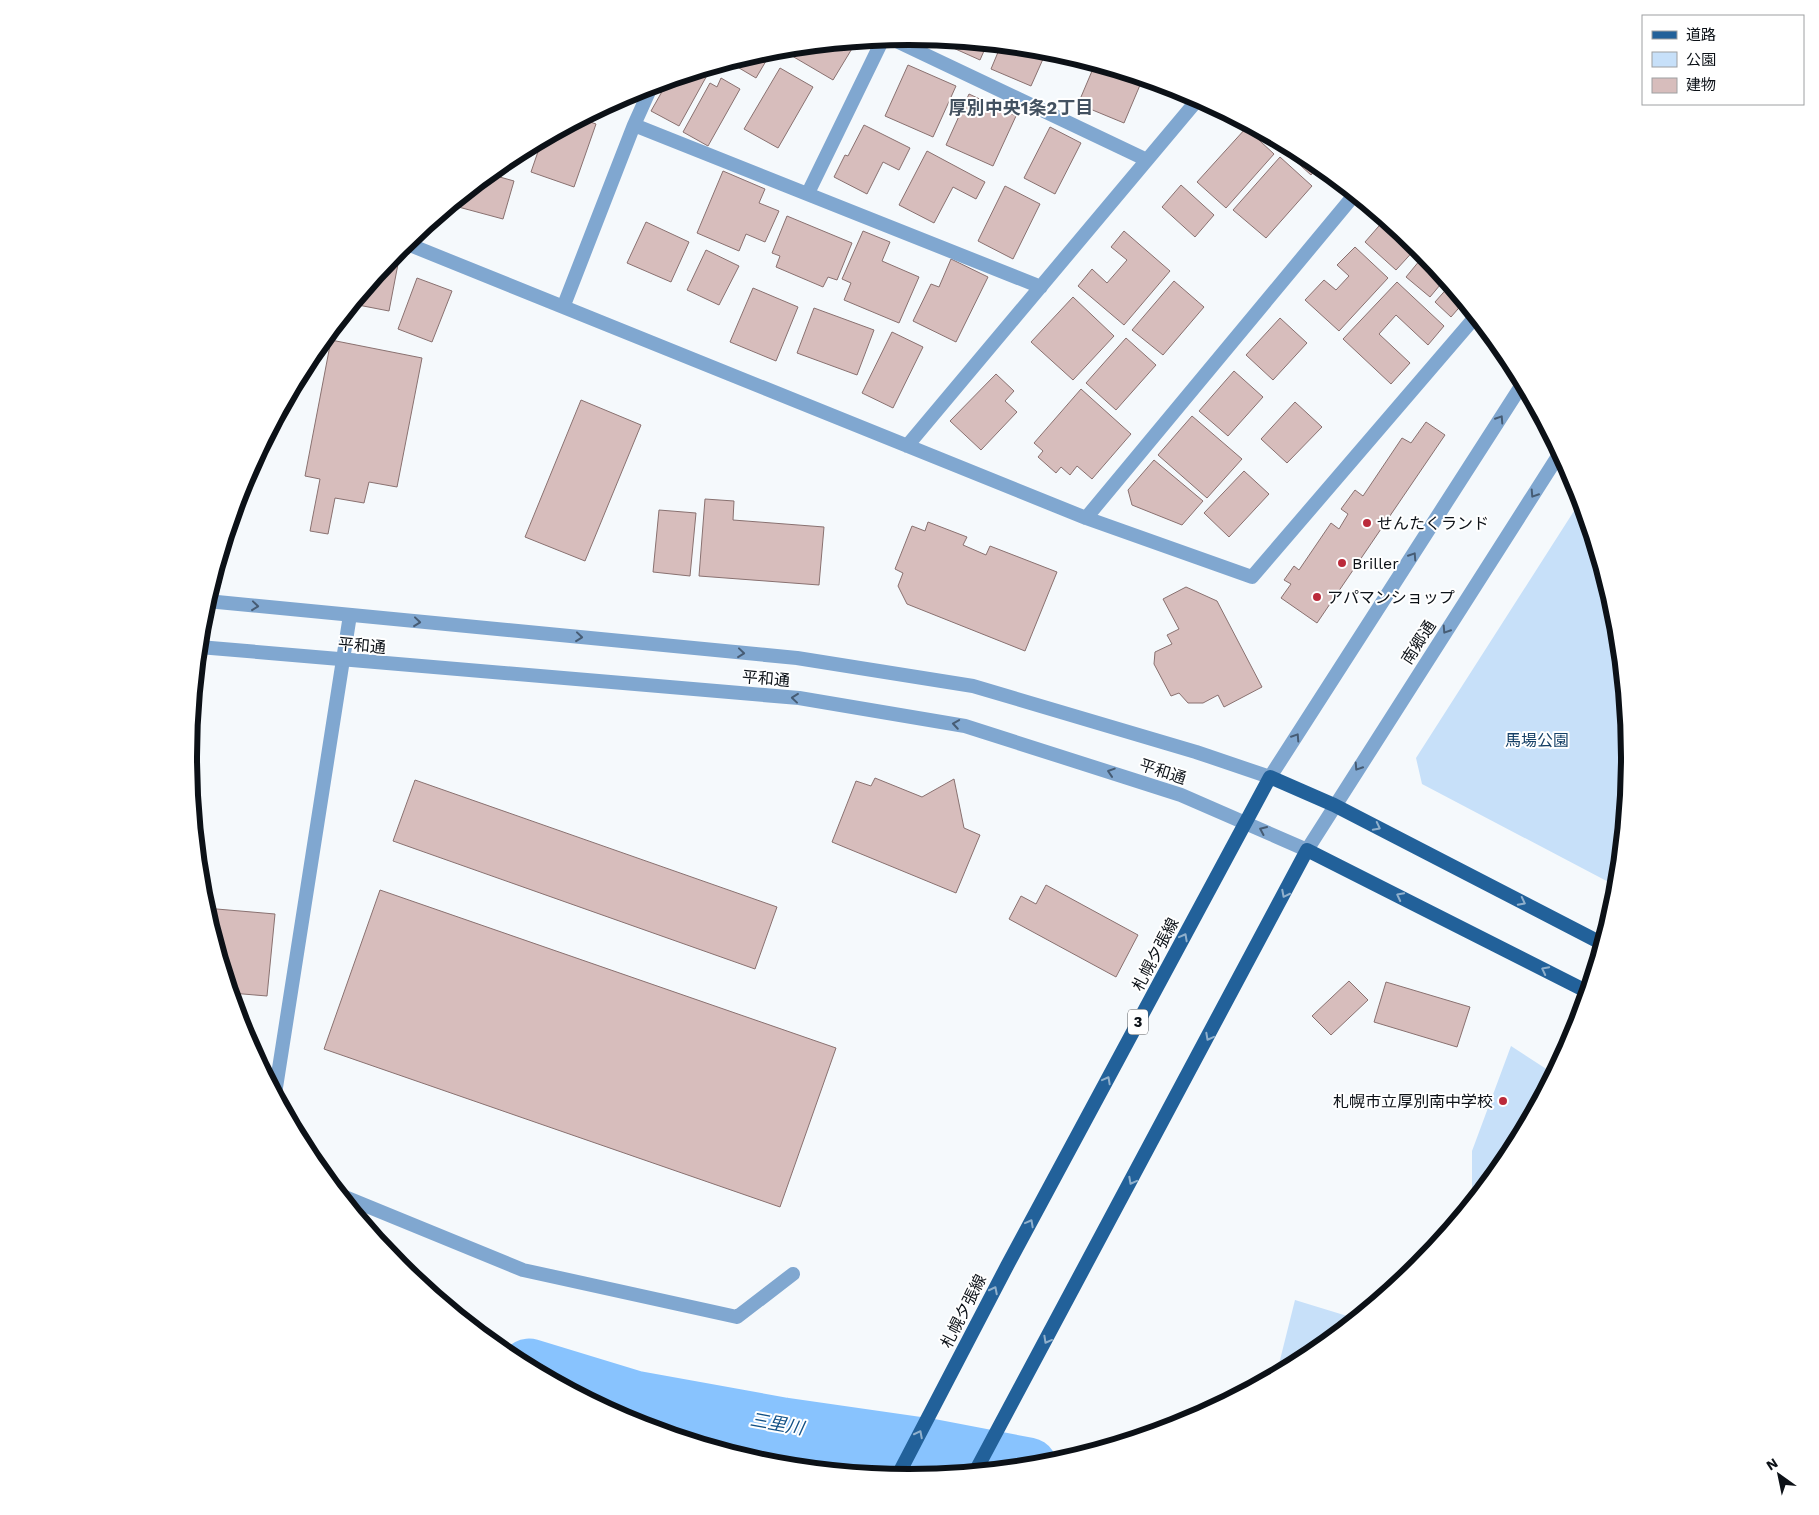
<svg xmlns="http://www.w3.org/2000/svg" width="1819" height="1515" viewBox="0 0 1819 1515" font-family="'Work Sans','Noto Sans JP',sans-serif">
	<rect width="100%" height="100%" fill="#f5f9fc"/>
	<path fill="#c7e0f9" d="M1581 500 1617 617 1631 758 1618 887 1422 784 1416 758Z
		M1511 1046 1554 1074 1509 1158 1472 1203V1151Z
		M1295 1300 1357 1319 1310 1357 1276 1376Z"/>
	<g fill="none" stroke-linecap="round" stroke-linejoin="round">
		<path stroke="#88c3fe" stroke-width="59" d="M529 1368 634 1400 783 1427 929 1448 1028 1467"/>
	</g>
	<path fill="#d7bdbc" stroke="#897170" d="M931 38 987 44 980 60Z
		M856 42 833 80 787 53 790 48Z
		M1001 45 1047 50 1031 86 991 69Z
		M754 55 766 61 756 78 729 62Z
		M1095 64 1143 78 1124 123 1078 104Z
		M908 65 956 86 933 137 885 116Z
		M780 68 813 87 778 148 744 129Z
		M707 69 710 70 679 126 651 111 668 81Z
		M721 78 740 89 708 146 683 132 710 83 717 87Z
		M969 94 1016 116 993 166 946 145Z
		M582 119 596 124 574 187 531 172 542 140Z
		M864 125 910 148 899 170 883 162 867 194 834 177 845 155 848 156Z
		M1050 127 1081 143 1055 194 1024 178Z
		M1246 128 1274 154 1226 208 1197 182Z
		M1284 144 1310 158 1319 165 1311 175 1281 148Z
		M529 147 525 160 513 156Z
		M927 151 985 182 976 199 953 187 934 223 899 205Z
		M1280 157 1312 186 1266 238 1233 210Z
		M509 158 505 171 496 168Z
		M723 171 765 189 759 203 779 211 765 242 746 234 739 251 697 233Z
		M489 174 514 181 503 219 451 205Z
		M1181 185 1214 215 1195 237 1162 207Z
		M1005 186 1040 204 1013 259 978 241Z
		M787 216 852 243 837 280 828 277 823 287 776 267 780 256 772 253Z
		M1385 219 1418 246 1396 270 1365 242Z
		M646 222 689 242 671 282 627 263Z
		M863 231 890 242 882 261 919 277 899 323 844 300 851 283 842 279Z
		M1124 231 1170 271 1124 325 1078 286 1092 269 1107 283 1127 260 1111 247Z
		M1355 247 1388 278 1339 331 1305 300 1324 280 1336 290 1349 276 1337 265Z
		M706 250 739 266 719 305 687 290Z
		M1425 254 1445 279 1430 297 1406 277Z
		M951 259 988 277 956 342 913 321 931 284 939 287Z
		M388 262 398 264 389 311 353 304Z
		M417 278 452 291 432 342 398 329Z
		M1174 281 1204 307 1163 355 1132 330Z
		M1397 282 1444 326 1428 345 1396 315 1379 334 1410 363 1391 384 1343 339Z
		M1450 285 1464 302 1451 317 1435 302Z
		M753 288 798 307 776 361 730 342Z
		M1073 297 1114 336 1073 380 1031 342Z
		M814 308 874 330 857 375 797 353Z
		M1280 318 1307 343 1273 380 1246 355Z
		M892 332 923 347 893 408 862 393Z
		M1126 338 1156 365 1116 410 1086 383Z
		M331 340 422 358 397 487 369 482 364 503 335 498 328 534 310 531 320 479 305 476Z
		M1234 371 1263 397 1228 436 1199 411Z
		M996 374 1014 391 1005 401 1017 412 981 450 950 421Z
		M1081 389 1131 434 1092 479 1077 466 1070 475 1061 467 1056 473 1038 457 1043 451 1034 443Z
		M581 400 641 425 585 561 525 537Z
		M1295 402 1322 427 1287 463 1261 439Z
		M1192 416 1242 459 1207 498 1158 455Z
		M1426 422 1445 435 1317 623 1281 598 1291 584 1284 580 1294 566 1299 570 1331 523 1339 529 1348 514 1341 509 1355 490 1363 496 1402 438 1411 443Z
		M1154 460 1203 501 1182 525 1132 505 1128 490Z
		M1244 471 1269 494 1229 537 1204 513Z
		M705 499 734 501 733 520 824 527 819 585 699 576Z
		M659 510 696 513 690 576 653 572Z
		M928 522 967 537 963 545 986 555 990 546 1057 572 1025 651 907 604 898 586 903 573 895 569 912 526 925 531Z
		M1186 587 1217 601 1262 687 1224 707 1218 695 1203 703H1188L1179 693 1171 696 1154 664 1155 652 1172 644 1167 635 1179 629 1163 599Z
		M875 778 922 797 954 779 964 828 980 835 956 893 832 842 856 781 871 786Z
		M415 780 777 907 755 969 393 841Z
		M1046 885 1138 935 1116 977 1009 919 1021 896 1036 904Z
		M380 890 836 1048 780 1207 324 1049Z
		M205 908 275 914 267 996 231 993Z
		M1349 981 1368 1000 1331 1035 1312 1016Z
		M1386 982 1470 1007 1457 1047 1374 1022Z"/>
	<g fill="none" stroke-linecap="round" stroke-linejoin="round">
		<path stroke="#80a7d0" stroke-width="14" d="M890 38 1147 160
			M634 125 1041 287
			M808 193 883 39
			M405 243 1086 518 1252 577 1476 316
			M564 305 634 125 652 85
			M907 446 1199 98
			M1086 518 1355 194
			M275 1094 350 615
			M340 1195 523 1270 737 1317 793 1274"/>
		<path stroke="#80a7d0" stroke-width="14" d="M207 601 797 658 973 686 1196 752 1270 777 1523 383
			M199 647 799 698 965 726 1181 795 1307 850 1560 453"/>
		<path stroke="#22619a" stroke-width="14" d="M975 1472 1307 850 1588 992
			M897 1477 1007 1266 1270 777 1334 805 1603 944"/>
	</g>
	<defs><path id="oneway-chevron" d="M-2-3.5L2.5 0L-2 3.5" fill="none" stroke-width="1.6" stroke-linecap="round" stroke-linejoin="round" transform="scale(1.25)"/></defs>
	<g stroke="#465c74">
		<use href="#oneway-chevron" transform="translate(1500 419) rotate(-57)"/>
		<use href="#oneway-chevron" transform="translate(1534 494) rotate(123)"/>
		<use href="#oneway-chevron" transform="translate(1413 556) rotate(-57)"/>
		<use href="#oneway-chevron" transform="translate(255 606) rotate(6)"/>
		<use href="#oneway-chevron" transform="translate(417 622) rotate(6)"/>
		<use href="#oneway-chevron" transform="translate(1446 630) rotate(123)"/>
		<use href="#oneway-chevron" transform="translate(579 637) rotate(6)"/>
		<use href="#oneway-chevron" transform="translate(741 653) rotate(6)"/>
		<use href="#oneway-chevron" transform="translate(795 698) rotate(-174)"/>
		<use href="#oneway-chevron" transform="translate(956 724) rotate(-171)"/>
		<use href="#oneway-chevron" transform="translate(1296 737) rotate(-57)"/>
		<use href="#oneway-chevron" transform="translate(1358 767) rotate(123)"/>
		<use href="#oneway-chevron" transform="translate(1111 772) rotate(-162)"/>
		<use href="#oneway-chevron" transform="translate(1263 830) rotate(-156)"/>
	</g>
	<g stroke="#90b0cc">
		<use href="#oneway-chevron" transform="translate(1377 827) rotate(27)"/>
		<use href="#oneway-chevron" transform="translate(1285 894) rotate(117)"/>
		<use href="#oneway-chevron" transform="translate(1400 896) rotate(-153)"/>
		<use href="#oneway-chevron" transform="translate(1522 902) rotate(27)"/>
		<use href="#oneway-chevron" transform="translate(1184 937) rotate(-62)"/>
		<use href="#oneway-chevron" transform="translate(1545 970) rotate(-153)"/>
		<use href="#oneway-chevron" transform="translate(1209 1037) rotate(118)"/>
		<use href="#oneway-chevron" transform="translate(1107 1080) rotate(-62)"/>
		<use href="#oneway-chevron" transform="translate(1132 1181) rotate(118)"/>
		<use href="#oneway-chevron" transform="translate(1030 1223) rotate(-62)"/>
		<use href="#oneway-chevron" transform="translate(994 1290) rotate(-63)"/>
		<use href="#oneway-chevron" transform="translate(1047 1340) rotate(119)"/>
		<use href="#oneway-chevron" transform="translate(919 1434) rotate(-63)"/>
	</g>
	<g fill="#bb2a3a" stroke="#fff" stroke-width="2">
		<circle cx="1367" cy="523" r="5"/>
		<circle cx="1342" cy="563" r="5"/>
		<circle cx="1317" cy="597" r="5"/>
		<circle cx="1503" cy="1101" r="5"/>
	</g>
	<g text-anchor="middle" stroke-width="4" stroke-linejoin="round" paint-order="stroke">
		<rect fill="#fff" stroke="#55585d" stroke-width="1" x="1128" y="1009.5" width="20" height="25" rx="4"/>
		<g font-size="15" font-weight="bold" fill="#0c1117">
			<text x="1138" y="1027">3</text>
		</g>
		<g font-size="16" fill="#0c1117" stroke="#fff" text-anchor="start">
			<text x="1377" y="529">せんたくランド</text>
			<text x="1352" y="569">Briller</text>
			<text x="1327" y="603">アパマンショップ</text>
			<text x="1493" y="1107" text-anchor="end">札幌市立厚別南中学校</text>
		</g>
		<g font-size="16" fill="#0c1117" stroke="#fff">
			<text transform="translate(1418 642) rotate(-57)" y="6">南郷通</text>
			<text transform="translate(362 645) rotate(5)" y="6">平和通</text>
			<text transform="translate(766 678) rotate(5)" y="6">平和通</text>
			<text transform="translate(1163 771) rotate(18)" y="6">平和通</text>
			<text transform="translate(1155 954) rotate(-62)" y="6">札幌夕張線</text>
			<text transform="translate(963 1311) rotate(-63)" y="6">札幌夕張線</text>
		</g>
		<g font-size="16" fill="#164066" stroke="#fff">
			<text x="1537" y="746">馬場公園</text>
		</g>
		<g font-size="18" font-weight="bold" fill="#435160" stroke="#fff">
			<text x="1021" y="114">厚別中央1条2丁目</text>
		</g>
		<g font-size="18" font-style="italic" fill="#125186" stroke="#fff">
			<text transform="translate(777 1424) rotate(10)" y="6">三里川</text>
		</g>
	</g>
	<path d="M0 0H1819V1515H0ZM197 757a712 712 0 1 1 1424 0a712 712 0 1 1-1424 0Z" fill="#fff" fill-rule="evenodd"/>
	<path fill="none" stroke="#0c1117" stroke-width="6" d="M197 757a712 712 0 1 1 1424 0a712 712 0 1 1-1424 0Z"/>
	<rect x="1642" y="15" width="162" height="90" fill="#ffffff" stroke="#9ea0a2"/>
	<rect x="1652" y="31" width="25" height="8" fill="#22619a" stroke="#9ea0a2"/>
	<text x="1686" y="40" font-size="15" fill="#0c1117">道路</text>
	<rect x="1652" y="52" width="25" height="15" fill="#c7e0f9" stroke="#9ea0a2"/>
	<text x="1686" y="65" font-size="15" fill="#0c1117">公園</text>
	<rect x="1652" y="78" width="25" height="15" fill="#d7bdbc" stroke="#9ea0a2"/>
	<text x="1686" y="90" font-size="15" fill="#0c1117">建物</text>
	<g transform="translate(1779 1475) rotate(327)" stroke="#ffffff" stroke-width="4" paint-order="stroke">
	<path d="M0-4L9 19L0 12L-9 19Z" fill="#0c1117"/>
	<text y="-8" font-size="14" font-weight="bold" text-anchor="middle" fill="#0c1117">N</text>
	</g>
</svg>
